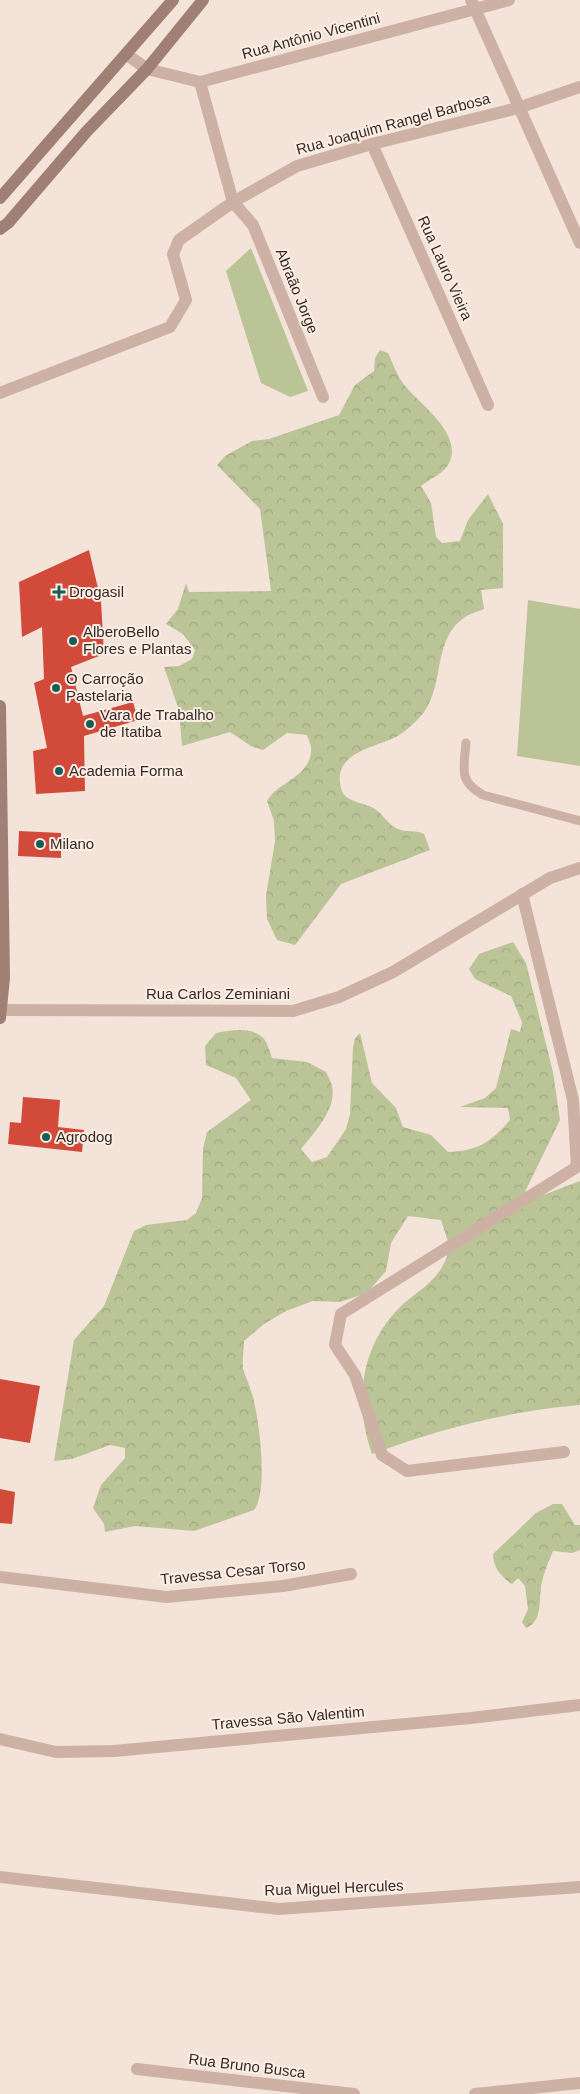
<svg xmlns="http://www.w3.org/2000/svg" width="580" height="2094" viewBox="0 0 580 2094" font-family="Arial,sans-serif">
	<defs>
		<pattern id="forest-crowns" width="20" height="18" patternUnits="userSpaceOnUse" patternTransform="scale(1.25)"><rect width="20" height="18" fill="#bbc497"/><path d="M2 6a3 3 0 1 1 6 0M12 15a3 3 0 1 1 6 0" fill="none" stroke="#a1a882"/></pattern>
	</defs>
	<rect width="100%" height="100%" fill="#f4e3d9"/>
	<path fill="url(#forest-crowns)" d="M380 350 388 353C393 364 398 378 406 387 422 406 465 436 448 465 443 474 428 480 421 486L431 503 436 537 442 543 460 541 468 520 488 494 503 524V588L481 590 484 609C476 612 466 615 460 621 432 644 445 692 419 718 413 724 404 733 396 737 373 748 332 753 341 788 344 803 365 802 375 809 383 814 389 826 398 829 406 833 414 829 424 834L430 850 341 884 295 945 277 940 267 919 266 896 275 841 274 821 267 801C276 783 310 777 311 751 312 746 308 739 307 735L287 733 263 750 251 746 230 732 182 746 179 710 164 667 179 666 192 659 195 650 183 634 166 624 178 609 186 583 189 592 271 591 260 509 217 465 225 456 252 441 269 439 339 415 355 385 374 371 375 358Z
		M513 942 526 963 553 1072 560 1120 522 1198 533 1199 580 1181V1405C509 1411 438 1429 372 1454 354 1403 360 1348 399 1308 411 1296 429 1286 439 1272 444 1265 447 1256 450 1248L441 1220 408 1216 391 1243 386 1271 367 1293 340 1302 313 1301 286 1311 264 1324 244 1341C244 1350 242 1360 243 1368 245 1377 250 1385 252 1394 259 1416 269 1492 254 1510L194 1531 135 1526 105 1532 104 1524 93 1508 101 1485 125 1458V1448L110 1445 72 1459 54 1461 74 1340 104 1306 134 1231 146 1225 187 1220 196 1213 202 1198 203 1149 207 1132 251 1100 236 1078 206 1065 205 1046 216 1033C231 1030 253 1026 264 1039 268 1044 270 1052 272 1058L307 1062 326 1072C328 1076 331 1081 332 1086 337 1109 314 1133 301 1149L312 1162 327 1157 346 1129 350 1114 353 1047 355 1038 360 1033 372 1083 396 1108 403 1127 431 1135 448 1152C478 1151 491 1142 510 1120L508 1108 460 1107 485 1098 496 1088 511 1029 520 1032 522 1022 511 996 475 979 469 969 479 954Z
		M553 1504H562L575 1525H580V1550L572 1553 553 1551C549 1561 544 1572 542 1582 538 1597 544 1621 526 1628L522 1622 528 1609 525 1586 518 1578 512 1584C501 1577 493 1567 493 1554L536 1513Z"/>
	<path fill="#bbc497" d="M251 248 308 391 290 397 261 383 226 271Z
		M528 600 580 609V766L517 756Z"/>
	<path fill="#d14a3a" d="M89 550 101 601 104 654 71 667 83 716 133 702 138 720 84 736 85 791 36 794 33 751 47 748 34 683 44 679 42 627 22 637 19 582Z
		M19 831 61 833V858L18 856Z
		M23 1097 60 1100 58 1127 84 1130 82 1152 8 1144 10 1122 21 1123Z
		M0 1379 40 1386 30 1443 0 1438Z
		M0 1489 15 1492 12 1524 0 1523Z"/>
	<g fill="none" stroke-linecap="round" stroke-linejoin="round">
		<path stroke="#cdb1a4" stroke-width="9" d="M466 743C464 769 458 781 483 795L580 821"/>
		<path stroke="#cdb1a4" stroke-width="12" d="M471 0 580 243
			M126 54 147 69 200 82 509 0
			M200 82 233 202 253 225 323 397
			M372 144 488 405
			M0 393 170 327 186 300 173 254 179 240 233 202 297 166 372 144 518 108 580 87
			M522 894 573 1100 577 1167
			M564 1452 407 1471 382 1455 355 1375 335 1345 341 1314 580 1165
			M0 1577 167 1597 283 1586 351 1574
			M0 1739 56 1752 114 1751 471 1718 580 1705
			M0 1877 279 1909 580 1887
			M137 2069 354 2094
			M475 2094 580 2083"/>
		<path stroke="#cdb1a4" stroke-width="12" d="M1 1010 293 1011 339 997 393 972 550 878 580 868"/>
		<path stroke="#a07f75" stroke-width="12" d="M0 198 173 0
			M0 229 8 223 87 131 147 69 203 0
			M0 706 4 978 0 1018"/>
	</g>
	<g fill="#185c57" stroke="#fbeee5" stroke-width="2">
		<path d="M56.5 584.5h5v5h5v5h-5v5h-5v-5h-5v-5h5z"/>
		<circle cx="73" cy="641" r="5"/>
		<circle cx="56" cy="688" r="5"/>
		<circle cx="90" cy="724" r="5"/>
		<circle cx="59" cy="771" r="5"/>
		<circle cx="40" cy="844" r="5"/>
		<circle cx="46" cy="1137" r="5"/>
	</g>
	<g text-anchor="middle" stroke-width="4" stroke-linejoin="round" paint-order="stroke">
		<g font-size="15" fill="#372926" stroke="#fbeee5">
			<text transform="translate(311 36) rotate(-15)" y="5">Rua Antônio Vicentini</text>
			<text transform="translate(393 124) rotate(-15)" y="5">Rua Joaquim Rangel Barbosa</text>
			<text transform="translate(445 268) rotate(66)" y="5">Rua Lauro Vieira</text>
			<text transform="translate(297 291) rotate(68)" y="5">Abraão Jorge</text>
			<text x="218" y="999">Rua Carlos Zeminiani</text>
			<text transform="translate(233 1572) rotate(-6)" y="5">Travessa Cesar Torso</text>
			<text transform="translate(288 1718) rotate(-5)" y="5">Travessa São Valentim</text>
			<text transform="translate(334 1888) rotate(-2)" y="5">Rua Miguel Hercules</text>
			<text transform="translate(247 2066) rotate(7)" y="5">Rua Bruno Busca</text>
		</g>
		<g font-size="15" fill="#372926" stroke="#fbeee5" text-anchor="start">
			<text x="69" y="597">Drogasil</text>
			<text x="83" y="637">AlberoBello<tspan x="83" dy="17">Flores e Plantas</tspan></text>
			<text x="66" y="684">O Carroção<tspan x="66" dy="17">Pastelaria</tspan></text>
			<text x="100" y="720">Vara de Trabalho<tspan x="100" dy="17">de Itatiba</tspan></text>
			<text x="69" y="776">Academia Forma</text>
			<text x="50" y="849">Milano</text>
			<text x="56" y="1142">Agrodog</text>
		</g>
	</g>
</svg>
